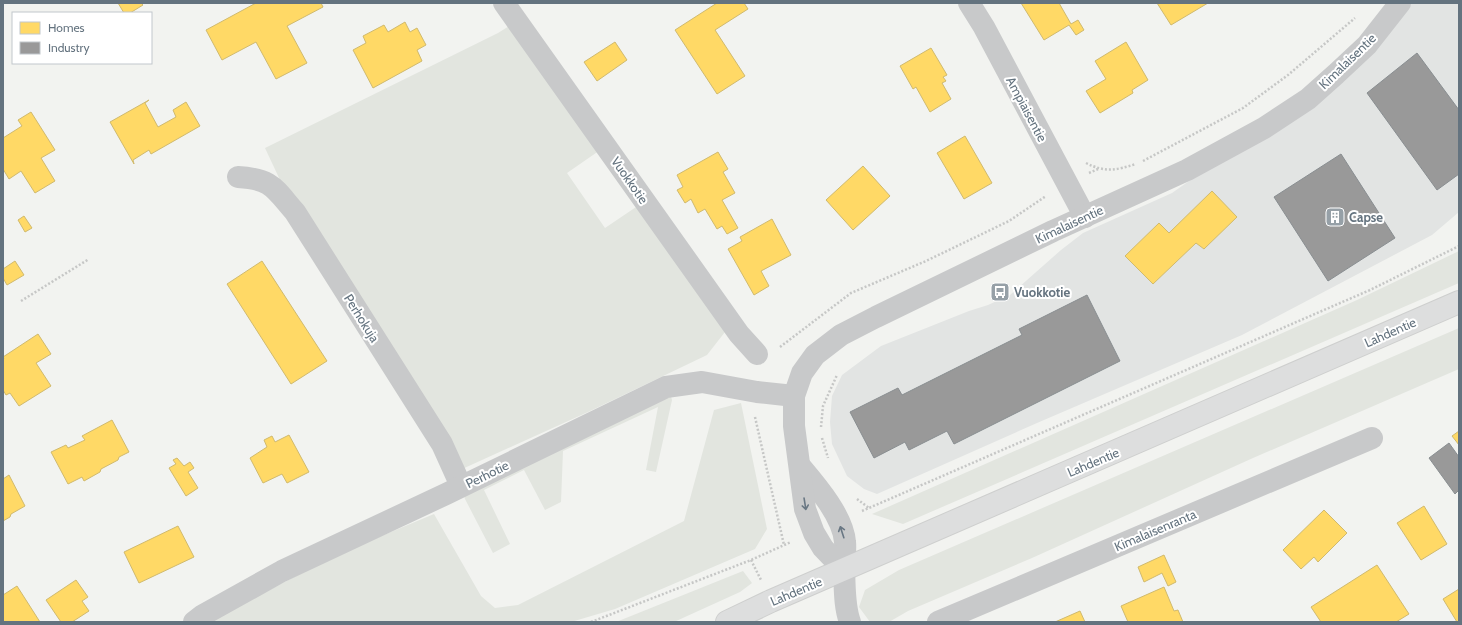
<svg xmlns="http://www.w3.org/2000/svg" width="1462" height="625" viewBox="0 0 1462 625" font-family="Cabin,sans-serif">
	<rect width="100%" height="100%" fill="#f2f3f0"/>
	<path fill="#e2e4e3" d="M 1404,3 L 1459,3 L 1459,212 L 1432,235 L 1242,335 L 1037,423 L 877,494 L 864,489 L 847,476 L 832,444 L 830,422 L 832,396 L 842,375 L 881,346 L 969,311 L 988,305 L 1010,295 L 1061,250 L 1083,233 L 1172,193 L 1273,122 Z"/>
	<g fill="#e2e5df">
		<path d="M 517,21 L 606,146 L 567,173 L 605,228 L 645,201 L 732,323 L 707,355 L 588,412 L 460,470 L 295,212 L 265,148 L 498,33 Z"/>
		<path d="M 1459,251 L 1459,283 L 903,524 L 872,514 L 1357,300 Z"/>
		<path d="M 1459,328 L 1459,369 L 1253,458 L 1032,558 L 908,611 L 889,622 L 870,622 L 859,607 L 865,590 L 899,570 Z"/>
		<path d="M 670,393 L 672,400 L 656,472 L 646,470 L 658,407 L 563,451 L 561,502 L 545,510 L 524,470 L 484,490 L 510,544 L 493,553 L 465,499 L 463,492 Z"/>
		<path d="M 741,403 L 767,529 L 755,549 L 615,609 L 571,622 L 209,622 L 292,578 L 367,542 L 434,514 L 481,596 L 495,608 L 518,605 L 684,521 L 714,410 Z"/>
		<path d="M 743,571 L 752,583 L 740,592 L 674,622 L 616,622 Z"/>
	</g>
	<g fill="#ffd966" stroke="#d0ba6e">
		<path d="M 118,3 L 141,3 L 143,5 L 130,13 L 124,13 Z"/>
		<path d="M 256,3 L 321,3 L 323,7 L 287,26 L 307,63 L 276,79 L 256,42 L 222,60 L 206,30 Z"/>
		<path d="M 717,3 L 744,3 L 748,9 L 715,30 L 745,76 L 717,94 L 675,30 Z"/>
		<path d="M 1021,3 L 1059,3 L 1071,24 L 1078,20 L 1084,30 L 1076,35 L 1069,25 L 1044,40 Z"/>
		<path d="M 1157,3 L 1208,3 L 1171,25 Z"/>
		<path d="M 405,22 L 410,32 L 417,28 L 426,45 L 417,50 L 422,61 L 373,88 L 353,50 L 366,43 L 363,36 L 384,25 L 388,32 Z"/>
		<path d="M 615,42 L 627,60 L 597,81 L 584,62 Z"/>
		<path d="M 1126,42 L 1148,80 L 1132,90 L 1133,93 L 1100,113 L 1086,91 L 1106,79 L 1095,61 Z"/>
		<path d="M 931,48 L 947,75 L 943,77 L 946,81 L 942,83 L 951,99 L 930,112 L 916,87 L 913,89 L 900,66 Z"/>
		<path d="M 149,100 L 145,103 L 158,127 L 176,117 L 173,110 L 186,102 L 200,126 L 151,154 L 149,150 L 133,160 L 134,164 L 110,122 Z"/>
		<path d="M 31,112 L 55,150 L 41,158 L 55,181 L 35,193 L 21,171 L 9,179 L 3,169 L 3,138 L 22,126 L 18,120 Z"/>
		<path d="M 965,136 L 992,183 L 964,199 L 937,153 Z"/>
		<path d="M 718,152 L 728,169 L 723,172 L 735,193 L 722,200 L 738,228 L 727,234 L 722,226 L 717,229 L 705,209 L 698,213 L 691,199 L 685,203 L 677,190 L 683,187 L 677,175 Z"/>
		<path d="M 863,166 L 890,196 L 853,230 L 826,200 Z"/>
		<path d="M 1212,191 L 1237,217 L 1204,249 L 1196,243 L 1153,284 L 1125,256 L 1159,223 L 1169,233 Z"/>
		<path d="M 24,216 L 32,228 L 25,232 L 18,220 Z"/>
		<path d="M 772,219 L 791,255 L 761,271 L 769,286 L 754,295 L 728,249 L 742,241 L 740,237 Z"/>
		<path d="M 15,261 L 24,275 L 7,285 L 3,278 L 3,269 Z"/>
		<path d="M 262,261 L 327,361 L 291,384 L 227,284 Z"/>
		<path d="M 38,334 L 51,354 L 36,363 L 51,386 L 19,406 L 10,393 L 6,395 L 3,390 L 3,360 L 4,359 L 3,357 Z"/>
		<path d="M 112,420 L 129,452 L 119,457 L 118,460 L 101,469 L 100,472 L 84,481 L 82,477 L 68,484 L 51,452 L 66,445 L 68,448 L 85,440 L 82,436 Z"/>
		<path d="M 1459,431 L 1459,445 L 1452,436 Z"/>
		<path d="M 289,435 L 309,472 L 287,483 L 282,474 L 263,483 L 250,458 L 267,447 L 264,440 L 272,436 L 275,442 Z"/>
		<path d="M 177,458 L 184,466 L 190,462 L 194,468 L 188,472 L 198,488 L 186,496 L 169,468 L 176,464 L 173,460 Z"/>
		<path d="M 9,475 L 25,506 L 11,514 L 10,517 L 3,521 L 3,479 Z"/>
		<path d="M 1424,506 L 1447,544 L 1421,560 L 1397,523 Z"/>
		<path d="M 1324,510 L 1347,533 L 1318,562 L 1314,557 L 1301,569 L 1283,550 Z"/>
		<path d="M 178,526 L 194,557 L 139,583 L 124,552 Z"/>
		<path d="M 1164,555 L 1176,582 L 1168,586 L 1162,573 L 1144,582 L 1138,567 Z"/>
		<path d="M 1377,565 L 1409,614 L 1396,622 L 1321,622 L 1311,607 Z"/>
		<path d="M 76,580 L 88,597 L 82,601 L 89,611 L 72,622 L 61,622 L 46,600 Z"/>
		<path d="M 17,586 L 40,622 L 3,622 L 3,595 Z"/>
		<path d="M 1164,587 L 1174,611 L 1178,610 L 1183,622 L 1128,622 L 1121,606 Z"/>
		<path d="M 1459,589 L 1459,622 L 1457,622 L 1443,599 Z"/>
		<path d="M 1080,611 L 1085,622 L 1055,622 Z"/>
	</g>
	<g fill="#999" stroke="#898e91">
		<path d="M 1417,53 L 1459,110 L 1459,174 L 1437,190 L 1367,93 Z"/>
		<path d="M 1341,154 L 1395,238 L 1328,281 L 1274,197 Z"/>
		<path d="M 1087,295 L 1120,361 L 954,444 L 947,431 L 909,450 L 905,442 L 874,458 L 850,412 L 898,388 L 902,395 L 1022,335 L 1019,329 Z"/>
		<path d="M 1449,443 L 1459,457 L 1459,490 L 1455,494 L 1429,458 Z"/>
	</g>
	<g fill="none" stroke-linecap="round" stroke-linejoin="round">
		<g stroke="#cecfce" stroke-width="24">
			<path id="secondary" d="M 727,622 L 771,601 L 1459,302"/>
		</g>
		<g stroke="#c6c7c6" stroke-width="2.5" stroke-dasharray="2 2" stroke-linecap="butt">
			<path d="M 1143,161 L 1243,108 L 1288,75 L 1355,18"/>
			<path d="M 1086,163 C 1106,173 1116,170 1136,164"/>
			<path d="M 1089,173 L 1098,169"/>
			<path d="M 21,301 L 89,259"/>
			<path d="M 780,347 L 851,293 L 926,261 L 1009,221 L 1046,196"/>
			<path d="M 755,417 L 784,545"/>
			<path d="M 821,427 L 823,406 L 837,375"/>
			<path d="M 822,438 L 828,458"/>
			<path d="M 857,499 L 869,508"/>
			<path d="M 862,511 L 1370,290 L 1459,246"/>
			<path d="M 751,560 L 761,580"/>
			<path d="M 591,622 L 751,560 L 791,542"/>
		</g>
		<g stroke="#c8c9ca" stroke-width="22">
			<path d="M 504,3 L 739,334 L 757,354"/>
			<path d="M 238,177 C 272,179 274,188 295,212 L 442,444 L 461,486"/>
			<path d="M 844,570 C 845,587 844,606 850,622"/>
			<path d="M 194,622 L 203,615 L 282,571 L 446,494 L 666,387 L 702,382 L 757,392 L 794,396"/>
			<path d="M 938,622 L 1372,438"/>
		</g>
		<g stroke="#c8c9ca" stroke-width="22">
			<path d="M 969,3 L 984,27 L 1085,217"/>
			<path d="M 800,466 C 816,485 843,516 845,542 C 846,551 844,561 844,570"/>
			<path d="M 844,570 L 823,548 L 814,533 L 805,509 L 794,426 L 794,396 L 802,373 L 815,355 L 841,335 L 876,317 L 1053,231 L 1187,170 L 1264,128 L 1308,99 L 1336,74 L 1367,45 L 1400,3"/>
		</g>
		<use href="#secondary" stroke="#dddede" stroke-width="22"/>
	</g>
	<defs><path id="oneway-shaft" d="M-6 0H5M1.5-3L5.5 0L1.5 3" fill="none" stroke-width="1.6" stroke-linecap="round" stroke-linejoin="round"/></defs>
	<g stroke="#697783">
		<use href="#oneway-shaft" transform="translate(805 504) rotate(81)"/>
		<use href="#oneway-shaft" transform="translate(842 532) rotate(-108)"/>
	</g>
	<defs>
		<g id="building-square" transform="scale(1)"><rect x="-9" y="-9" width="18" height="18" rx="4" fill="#96a0a7" stroke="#fff"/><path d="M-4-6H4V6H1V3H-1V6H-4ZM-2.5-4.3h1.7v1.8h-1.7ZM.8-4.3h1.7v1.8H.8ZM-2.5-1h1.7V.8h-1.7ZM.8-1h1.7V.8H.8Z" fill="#fff"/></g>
		<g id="bus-square" transform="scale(1)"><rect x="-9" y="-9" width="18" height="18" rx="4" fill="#96a0a7" stroke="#fff"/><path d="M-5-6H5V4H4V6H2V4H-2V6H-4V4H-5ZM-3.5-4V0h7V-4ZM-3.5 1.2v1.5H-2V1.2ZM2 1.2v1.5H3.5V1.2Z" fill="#fff"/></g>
	</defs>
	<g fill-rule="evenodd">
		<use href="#building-square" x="1335" y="217"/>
		<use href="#bus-square" x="1000" y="292"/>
	</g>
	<g text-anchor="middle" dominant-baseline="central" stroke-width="4" stroke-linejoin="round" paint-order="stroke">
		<g font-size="13" fill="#64737f" stroke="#fff">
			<text transform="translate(1347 61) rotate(-44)">Kimalaisentie</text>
			<text transform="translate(1027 109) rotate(62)">Ampiaisentie</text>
			<text transform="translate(630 180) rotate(55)">Vuokkotie</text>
			<text transform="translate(1069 224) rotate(-25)">Kimalaisentie</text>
			<text transform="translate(362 318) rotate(58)">Perhokuja</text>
			<text transform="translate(1390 332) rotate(-24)">Lahdentie</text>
			<text transform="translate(1093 462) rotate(-23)">Lahdentie</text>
			<text transform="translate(487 474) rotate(-26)">Perhotie</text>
			<text transform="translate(1155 530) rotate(-23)">Kimalaisenranta</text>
			<text transform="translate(796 591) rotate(-23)">Lahdentie</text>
		</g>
		<g font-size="13" font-weight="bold" fill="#64737f" stroke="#fff" text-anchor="start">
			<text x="1349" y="217">Capse</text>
			<text x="1014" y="292">Vuokkotie</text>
		</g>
	</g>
	<rect width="1462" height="625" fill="none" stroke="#64737f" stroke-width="8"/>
	<rect x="12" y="12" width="140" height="52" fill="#ffffff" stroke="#c1c7cc"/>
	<rect x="20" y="22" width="20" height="12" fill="#ffd966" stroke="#c1c7cc"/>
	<text x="48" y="32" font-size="12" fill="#64737f">Homes</text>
	<rect x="20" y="42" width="20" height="12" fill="#999999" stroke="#c1c7cc"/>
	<text x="48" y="52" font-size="12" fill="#64737f">Industry</text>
</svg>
